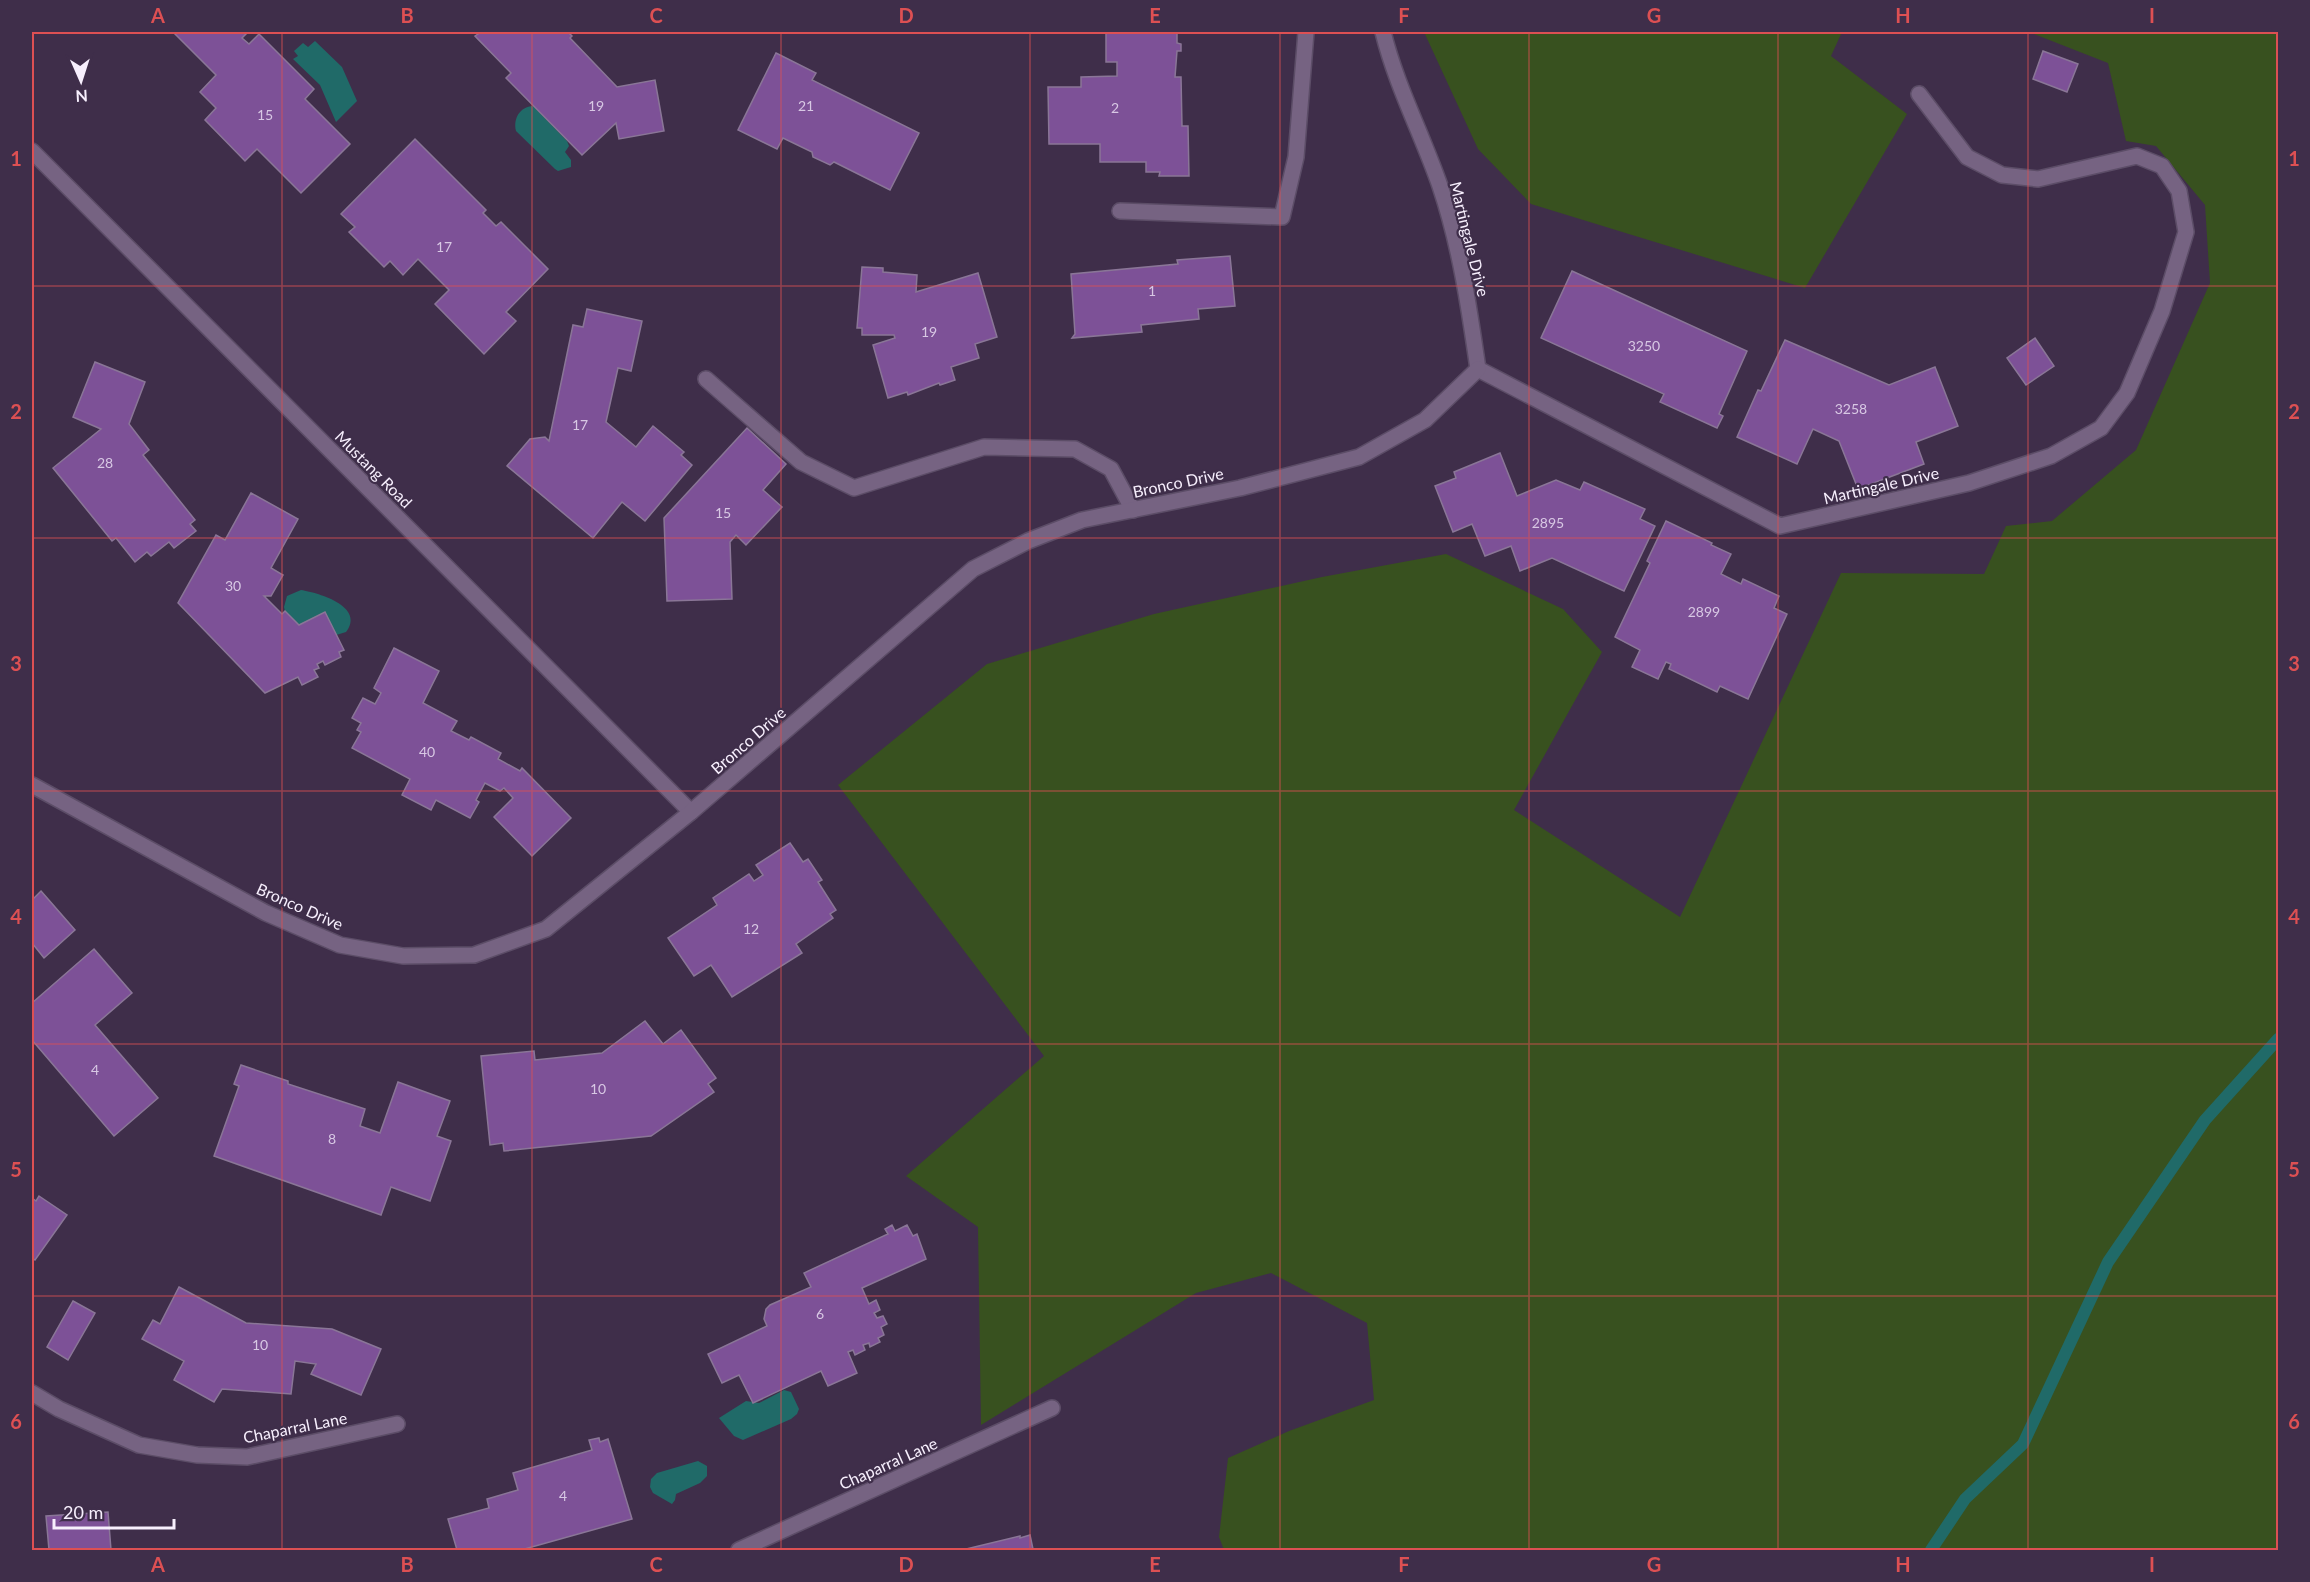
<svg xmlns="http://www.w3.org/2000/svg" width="2310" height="1582" viewBox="0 0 2310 1582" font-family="Lato,sans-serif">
	<rect width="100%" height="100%" fill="#3f2e4a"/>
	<g fill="#38511f">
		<path d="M 1424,32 L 1842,32 L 1831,56 L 1907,114 L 1805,288 L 1531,204 L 1478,149 Z"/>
		<path d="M 2029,32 L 2278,32 L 2278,1550 L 1224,1550 L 1219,1537 L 1228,1458 L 1289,1431 L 1374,1400 L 1367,1323 L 1271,1273 L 1196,1293 L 981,1425 L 978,1227 L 906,1176 L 1044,1056 L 838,785 L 987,664 L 1154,614 L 1322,577 L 1446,554 L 1563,609 L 1602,652 L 1514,810 L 1680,917 L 1841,573 L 1984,574 L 2006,526 L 2052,521 L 2136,450 L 2210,283 L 2205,205 L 2156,146 L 2126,141 L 2108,63 Z"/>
	</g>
	<g fill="#206a68">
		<path d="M 315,41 L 342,67 L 357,101 L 336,122 L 320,85 L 293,59 L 298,56 L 294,51 L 303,43 L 308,47 Z"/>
		<path d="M 533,106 L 567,141 L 569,146 L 565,152 L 571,160 L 571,167 L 558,171 L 555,169 L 516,131 C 513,118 520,107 533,106 Z"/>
		<path d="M 301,590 C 320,593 365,607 346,632 L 333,636 L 287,620 L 284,607 L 287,596 Z"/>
		<path d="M 784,1390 L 791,1392 L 799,1409 L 797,1414 L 791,1419 L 743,1440 L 734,1436 L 719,1418 L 746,1401 L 759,1403 Z"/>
		<path d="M 698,1461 L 707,1466 L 707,1476 L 700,1483 L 676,1494 L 675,1500 L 672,1504 L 653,1493 L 650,1487 L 651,1479 L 657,1473 Z"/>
	</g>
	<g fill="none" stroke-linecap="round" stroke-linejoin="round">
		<path stroke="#206a68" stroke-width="12" d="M 1931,1550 L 1965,1499 L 2023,1444 L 2108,1262 L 2205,1120 L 2278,1039"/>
	</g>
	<g fill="#7d5197" stroke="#8a7697" stroke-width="1.5">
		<path d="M 173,32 L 248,32 L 242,38 L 249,44 L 259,34 L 314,89 L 305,99 L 350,144 L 301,193 L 257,149 L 245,161 L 205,120 L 216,108 L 200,92 L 216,75 Z"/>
		<path d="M 481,32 L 568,32 L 572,36 L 570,38 L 617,87 L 655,80 L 664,131 L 619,139 L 616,123 L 582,155 L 506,78 L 511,73 L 475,36 Z"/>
		<path d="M 1177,32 L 1177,43 L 1181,44 L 1181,51 L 1177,51 L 1175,77 L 1181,77 L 1182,126 L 1188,126 L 1189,176 L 1159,176 L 1160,172 L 1146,172 L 1146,162 L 1100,162 L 1100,144 L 1049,144 L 1048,87 L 1081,87 L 1081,77 L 1117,76 L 1117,62 L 1106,62 L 1106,33 Z"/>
		<path d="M 2043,51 L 2078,64 L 2067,92 L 2033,79 Z"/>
		<path d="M 776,53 L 816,73 L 812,80 L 919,133 L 890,190 L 834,162 L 830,165 L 813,157 L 812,152 L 783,138 L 777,149 L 738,130 Z"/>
		<path d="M 415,139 L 486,210 L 483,213 L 496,226 L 501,222 L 548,269 L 506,312 L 516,321 L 484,354 L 435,304 L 449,290 L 418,259 L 403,275 L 390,261 L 384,267 L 349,232 L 355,227 L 341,214 Z"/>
		<path d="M 1230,256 L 1235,306 L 1198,309 L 1199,319 L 1141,325 L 1142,332 L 1072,338 L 1075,334 L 1071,274 L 1178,264 L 1177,260 Z"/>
		<path d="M 862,267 L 883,268 L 883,272 L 917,275 L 916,292 L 978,273 L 997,337 L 975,344 L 979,358 L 951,367 L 955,380 L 940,385 L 939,383 L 908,395 L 907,392 L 888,398 L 873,345 L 895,338 L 894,335 L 862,335 L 862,328 L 857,328 Z"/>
		<path d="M 1572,271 L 1747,351 L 1719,414 L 1723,416 L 1717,428 L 1660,402 L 1664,394 L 1541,338 Z"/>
		<path d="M 587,309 L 642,321 L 631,371 L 618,368 L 606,422 L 636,447 L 653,426 L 684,452 L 681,455 L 692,465 L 645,521 L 622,502 L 593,538 L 507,466 L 530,439 L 545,437 L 549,441 L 573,325 L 583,327 Z"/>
		<path d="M 2035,338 L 2054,366 L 2026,385 L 2007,358 Z"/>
		<path d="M 1785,340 L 1889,385 L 1935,367 L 1958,426 L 1916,442 L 1924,464 L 1858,489 L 1839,441 L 1813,429 L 1797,464 L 1737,437 L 1758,390 L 1761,391 Z"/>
		<path d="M 95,362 L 145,382 L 129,424 L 149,450 L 143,455 L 195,520 L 190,524 L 196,531 L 174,548 L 169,542 L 151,556 L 147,552 L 135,562 L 116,538 L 112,541 L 53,468 L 101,429 L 73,417 Z"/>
		<path d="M 747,428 L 786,464 L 763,490 L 782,507 L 746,545 L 736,535 L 730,542 L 732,599 L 667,601 L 664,518 Z"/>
		<path d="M 1500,453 L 1517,496 L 1556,480 L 1580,490 L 1584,482 L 1645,509 L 1640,519 L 1655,526 L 1624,591 L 1552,558 L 1520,571 L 1511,546 L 1485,556 L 1472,524 L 1453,532 L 1435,486 L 1456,478 L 1454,472 Z"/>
		<path d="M 251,493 L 298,519 L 271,568 L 283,575 L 271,596 L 264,596 L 282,614 L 285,611 L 299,625 L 325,612 L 344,650 L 339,652 L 341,657 L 325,665 L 323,661 L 317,664 L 319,668 L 314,670 L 318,677 L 302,685 L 298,677 L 265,693 L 178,603 L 216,535 L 225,540 Z"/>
		<path d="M 1666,521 L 1712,543 L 1711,545 L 1731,554 L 1721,574 L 1741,584 L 1743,579 L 1779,596 L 1774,608 L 1787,614 L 1748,699 L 1720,686 L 1717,692 L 1669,669 L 1671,664 L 1666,662 L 1658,679 L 1632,667 L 1640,650 L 1615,637 L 1650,563 L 1647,561 Z"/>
		<path d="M 394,648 L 439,671 L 423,703 L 457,721 L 451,731 L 469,740 L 471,737 L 501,753 L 498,759 L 520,771 L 522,768 L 571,818 L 532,856 L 494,817 L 513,798 L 504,788 L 500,791 L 485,783 L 476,800 L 479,802 L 470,818 L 436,800 L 431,810 L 402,795 L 410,779 L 352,748 L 361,732 L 357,730 L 361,723 L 352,718 L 363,698 L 375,704 L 381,693 L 374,688 Z"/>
		<path d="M 790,843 L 803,862 L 808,859 L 822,880 L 818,882 L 836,910 L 830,914 L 833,918 L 796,944 L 802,953 L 732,997 L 711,965 L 694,976 L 668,938 L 717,905 L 713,898 L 749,874 L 754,881 L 763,875 L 756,865 Z"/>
		<path d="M 41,891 L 75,930 L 44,958 L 32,943 L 32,900 Z"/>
		<path d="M 94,949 L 132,993 L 95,1025 L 158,1098 L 114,1136 L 32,1040 L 32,1003 Z"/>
		<path d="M 645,1021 L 663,1044 L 681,1030 L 716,1078 L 708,1084 L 714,1092 L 651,1136 L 504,1151 L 503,1143 L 490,1145 L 481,1056 L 534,1051 L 535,1060 L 602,1053 Z"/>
		<path d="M 241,1065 L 288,1081 L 288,1084 L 365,1109 L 360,1126 L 380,1133 L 398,1082 L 450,1101 L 437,1136 L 451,1141 L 430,1201 L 391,1187 L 381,1215 L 214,1156 L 239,1086 L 234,1084 Z"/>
		<path d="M 39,1196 L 67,1215 L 35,1260 L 32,1258 L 32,1198 L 36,1201 Z"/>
		<path d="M 892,1225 L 895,1231 L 907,1225 L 913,1236 L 917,1234 L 926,1259 L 862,1288 L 869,1304 L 876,1300 L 880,1310 L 874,1313 L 877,1318 L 883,1316 L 887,1324 L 881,1327 L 884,1335 L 878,1338 L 880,1342 L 870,1347 L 869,1343 L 863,1345 L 865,1350 L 855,1355 L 853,1350 L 848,1352 L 857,1373 L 828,1386 L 821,1371 L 753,1403 L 739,1375 L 722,1383 L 708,1354 L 767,1326 L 764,1319 L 766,1309 L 770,1305 L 811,1287 L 804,1273 L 888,1234 L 885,1229 Z"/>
		<path d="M 179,1287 L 246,1323 L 332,1329 L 381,1349 L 361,1395 L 311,1374 L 316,1364 L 295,1361 L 291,1394 L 222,1389 L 214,1402 L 174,1380 L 184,1361 L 142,1339 L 153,1320 L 160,1324 Z"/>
		<path d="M 73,1301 L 95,1313 L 68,1360 L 47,1347 Z"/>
		<path d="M 599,1438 L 600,1442 L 608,1439 L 632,1519 L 521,1550 L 457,1550 L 448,1519 L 489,1508 L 487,1499 L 518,1490 L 513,1473 L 592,1450 L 589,1440 Z"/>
		<path d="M 108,1512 L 111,1550 L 49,1550 L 46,1516 Z"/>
		<path d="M 1030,1535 L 1033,1549 L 962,1550 L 1020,1536 L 1020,1538 Z"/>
	</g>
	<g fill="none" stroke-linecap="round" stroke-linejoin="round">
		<g stroke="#5c4d67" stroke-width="18">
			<g id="lane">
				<path d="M 1120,211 L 1282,217 L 1296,157 L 1306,32"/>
				<path d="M 706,379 L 801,462 L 854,488 L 984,447 L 1075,449 L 1111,469 L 1133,510"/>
			</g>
		</g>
		<g stroke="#5c4d67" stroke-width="18">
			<g id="street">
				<path d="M 1383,32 C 1396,85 1422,134 1440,186 C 1460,245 1469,307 1478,369"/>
				<path d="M 32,151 L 691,812"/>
				<path d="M 1478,369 L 1780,526 L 1969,483 L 2051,456 L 2101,428 L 2127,393 L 2162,311 L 2186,232 L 2179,191 L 2162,166 L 2137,156 L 2038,179 L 2002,175 L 1967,157 L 1919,94"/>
				<path d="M 32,785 L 266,913 L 340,945 L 403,956 L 474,955 L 546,929 L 691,812 L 973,569 L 1028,541 L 1082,520 L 1240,488 L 1359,457 L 1425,420 L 1478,369"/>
				<path d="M 32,1393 L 59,1409 L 139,1445 L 197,1455 L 247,1457 L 397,1424"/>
				<path d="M 739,1550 L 1052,1408"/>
			</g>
		</g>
		<use href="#lane" stroke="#766382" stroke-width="15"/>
		<use href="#street" stroke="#766382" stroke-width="15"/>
	</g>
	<path fill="none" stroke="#dd5053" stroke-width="1.5" stroke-opacity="0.55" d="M 282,32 L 282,1550M 532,32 L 532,1550M 781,32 L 781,1550M 1030,32 L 1030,1550M 1280,32 L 1280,1550M 1529,32 L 1529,1550M 1778,32 L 1778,1550M 2028,32 L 2028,1550M 32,286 L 2278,286M 32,538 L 2278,538M 32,791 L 2278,791M 32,1044 L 2278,1044M 32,1296 L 2278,1296"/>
	<g text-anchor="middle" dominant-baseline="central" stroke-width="4.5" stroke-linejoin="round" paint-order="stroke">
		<g font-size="14" fill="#d8c8e4">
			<text x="596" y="105">19</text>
			<text x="806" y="105">21</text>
			<text x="1115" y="107">2</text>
			<text x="265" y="114">15</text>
			<text x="444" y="246">17</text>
			<text x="1152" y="290">1</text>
			<text x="929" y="331">19</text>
			<text x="1644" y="345">3250</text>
			<text x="1851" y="408">3258</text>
			<text x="580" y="424">17</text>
			<text x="105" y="462">28</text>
			<text x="723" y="512">15</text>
			<text x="1548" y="522">2895</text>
			<text x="233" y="585">30</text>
			<text x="1704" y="611">2899</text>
			<text x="427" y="751">40</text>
			<text x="751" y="928">12</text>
			<text x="95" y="1069">4</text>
			<text x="598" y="1088">10</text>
			<text x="332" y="1138">8</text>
			<text x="820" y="1313">6</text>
			<text x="260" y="1344">10</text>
			<text x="563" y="1495">4</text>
		</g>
		<g font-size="16" fill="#f7effd" stroke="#3f2e4a">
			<text transform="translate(1470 239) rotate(76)">Martingale Drive</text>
			<text transform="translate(374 469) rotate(45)">Mustang Road</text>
			<text transform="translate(1178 482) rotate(-12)">Bronco Drive</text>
			<text transform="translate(1881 485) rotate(-13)">Martingale Drive</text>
			<text transform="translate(748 740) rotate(-41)">Bronco Drive</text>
			<text transform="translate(300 906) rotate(24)">Bronco Drive</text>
			<text transform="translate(295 1427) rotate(-11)">Chaparral Lane</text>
			<text transform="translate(888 1463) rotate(-24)">Chaparral Lane</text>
		</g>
	</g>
	<rect width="2310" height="1582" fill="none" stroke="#3f2e4a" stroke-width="66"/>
	<g transform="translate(81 81) rotate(177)" stroke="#3f2e4a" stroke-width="4.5" paint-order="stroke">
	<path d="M0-4.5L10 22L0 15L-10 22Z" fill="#f7effd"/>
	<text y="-9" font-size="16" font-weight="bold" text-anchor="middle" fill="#f7effd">N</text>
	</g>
	<path d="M54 1519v9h120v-9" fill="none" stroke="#f7effd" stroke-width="3"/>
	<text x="63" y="1519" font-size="18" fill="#f7effd" stroke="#3f2e4a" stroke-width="4.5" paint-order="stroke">20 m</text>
	<rect x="33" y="33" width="2244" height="1516" fill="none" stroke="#dd5053" stroke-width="2"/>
	<g font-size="20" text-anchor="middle" font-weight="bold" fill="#dd5053">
		<text x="158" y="23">A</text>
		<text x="407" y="23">B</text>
		<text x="656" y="23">C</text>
		<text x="906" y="23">D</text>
		<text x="1155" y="23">E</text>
		<text x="1404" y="23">F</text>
		<text x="1654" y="23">G</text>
		<text x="1903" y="23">H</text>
		<text x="2152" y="23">I</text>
		<text x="16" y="166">1</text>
		<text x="2294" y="166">1</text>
		<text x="16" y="419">2</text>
		<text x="2294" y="419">2</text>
		<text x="16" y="671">3</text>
		<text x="2294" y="671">3</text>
		<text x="16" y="924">4</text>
		<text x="2294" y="924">4</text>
		<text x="16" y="1177">5</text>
		<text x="2294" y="1177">5</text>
		<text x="16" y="1429">6</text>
		<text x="2294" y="1429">6</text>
		<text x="158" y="1572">A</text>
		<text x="407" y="1572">B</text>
		<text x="656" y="1572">C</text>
		<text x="906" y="1572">D</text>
		<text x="1155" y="1572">E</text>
		<text x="1404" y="1572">F</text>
		<text x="1654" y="1572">G</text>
		<text x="1903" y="1572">H</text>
		<text x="2152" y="1572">I</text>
	</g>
</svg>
